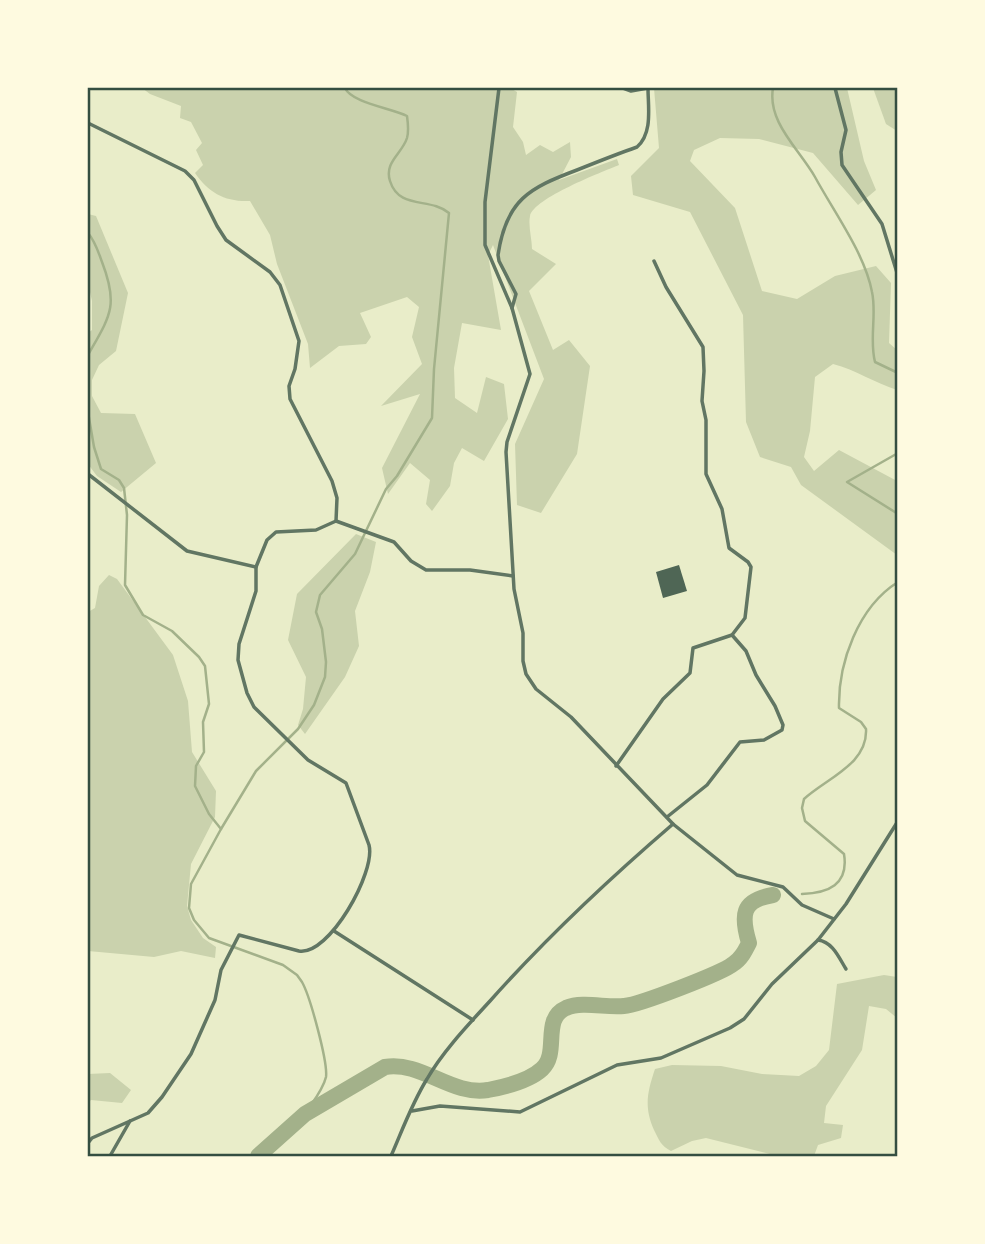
<svg xmlns="http://www.w3.org/2000/svg" width="985" height="1244" viewBox="0 0 985 1244" font-family="Commissioner,sans-serif">
	<rect width="100%" height="100%" fill="#e9edc9"/>
	<g fill="#cad2ad">
		<path d="M 142,88 L 510,88 L 517,92 L 513,127 L 523,142 L 526,155 L 540,145 L 553,152 L 570,142 L 571,157 L 559,180 L 617,159 L 619,165 C 602,172 534,198 530,216 C 528,226 532,239 532,249 L 556,264 L 529,291 L 553,350 L 569,340 L 590,366 L 577,454 L 541,513 L 517,505 L 515,444 L 544,379 L 493,245 L 488,255 L 501,330 L 462,323 L 454,368 L 455,398 L 477,413 L 486,377 L 504,384 L 508,419 L 484,461 L 462,448 L 454,463 L 450,486 L 432,511 L 426,504 L 430,480 L 410,463 L 388,494 L 382,468 L 420,394 L 381,406 L 422,364 L 412,337 L 419,307 L 407,297 L 360,313 L 371,337 L 366,344 L 339,346 L 310,368 L 308,344 L 277,264 L 270,235 L 250,201 C 225,202 209,193 195,173 L 203,165 L 196,150 L 202,143 L 191,122 L 180,118 L 181,106 L 150,94 Z"/>
		<path d="M 654,88 L 847,88 L 864,161 L 876,190 L 858,205 L 813,153 L 759,139 L 720,138 L 694,150 L 690,161 L 735,208 L 762,291 L 797,299 L 835,276 L 876,266 L 891,283 L 889,343 L 897,350 L 897,390 C 875,383 856,370 833,364 L 815,377 L 810,431 L 804,457 L 814,471 L 839,450 L 897,481 L 897,555 L 801,485 L 791,467 L 760,457 L 746,422 L 743,315 L 690,212 L 633,195 L 631,176 L 659,148 Z"/>
		<path d="M 873,88 L 897,88 L 897,131 L 886,124 Z"/>
		<path d="M 88,214 L 96,216 L 128,293 L 116,351 L 99,365 L 92,380 L 92,396 L 101,413 L 135,414 L 156,463 L 121,492 L 97,476 L 88,464 L 88,333 L 92,330 L 92,301 L 88,283 Z"/>
		<path d="M 356,534 L 376,542 L 370,572 L 355,611 L 359,646 L 345,677 L 305,734 L 298,725 L 303,709 L 306,677 L 288,640 L 297,594 Z"/>
		<path d="M 109,575 L 117,579 L 173,655 L 188,701 L 192,752 L 216,791 L 215,817 L 191,864 L 187,906 L 191,920 L 203,938 L 216,947 L 215,958 L 181,951 L 154,957 L 88,951 L 88,612 L 95,608 L 99,586 Z"/>
		<path d="M 884,975 L 897,977 L 897,1018 L 886,1009 L 869,1006 L 862,1050 L 826,1106 L 824,1123 L 843,1125 L 841,1138 L 818,1145 L 814,1156 L 778,1156 L 706,1138 L 692,1141 L 671,1151 C 661,1146 659,1140 654,1130 C 644,1107 647,1093 655,1069 L 672,1065 L 721,1066 L 762,1074 L 799,1076 L 816,1066 L 829,1050 L 837,984 Z"/>
		<path d="M 110,1073 L 131,1090 L 122,1103 L 91,1100 L 88,1103 L 88,1074 Z"/>
	</g>
	<g fill="none" stroke-linecap="round" stroke-linejoin="round">
		<g stroke="#a3b18a" stroke-width="2.5">
			<path d="M 773,88 C 767,122 799,149 815,177 C 834,212 865,254 872,292 C 877,315 869,339 875,362 L 898,373"/>
			<path d="M 88,233 C 95,241 98,251 102,262 C 119,306 110,316 88,355"/>
			<path d="M 88,412 L 94,447 L 101,469 L 119,480 L 124,488 L 127,515 L 125,585 L 143,615 L 172,631 L 199,657 L 205,666 L 209,704 L 203,722 L 204,752 L 196,766 L 195,786 L 209,814 L 221,829 L 191,884 L 189,908 L 194,920 L 209,938 L 283,965 L 297,975 L 302,982 C 310,996 328,1062 326,1077 C 323,1090 312,1103 305,1114"/>
			<path d="M 898,453 L 847,482 L 898,514"/>
			<path d="M 221,829 L 256,771 L 298,729 L 314,705 L 325,677 L 326,662 L 322,629 L 316,612 L 320,595 L 355,554 L 386,489 L 397,476 L 432,418 L 434,369 L 449,213 C 430,197 399,210 390,181 C 384,162 402,154 407,138 C 409,131 408,123 407,116 C 391,108 352,103 345,88"/>
			<path d="M 802,894 C 828,893 849,885 844,854 L 805,821 L 802,808 L 804,799 C 827,778 868,764 866,729 L 861,722 L 839,708 C 838,663 858,607 898,582"/>
		</g>
		<path stroke="#a3b18a" stroke-width="16" d="M 258,1156 L 305,1114 L 385,1067 C 422,1061 451,1096 488,1090 C 504,1087 529,1081 542,1069 C 560,1053 541,1019 566,1008 C 583,1001 606,1008 624,1006 C 639,1005 722,973 733,964 C 741,959 745,951 749,943 C 741,916 741,900 773,895"/>
	</g>
	<path fill="#4f6655" d="M 679,565 L 687,591 L 663,598 L 656,572 Z"/>
	<g fill="none" stroke-linecap="round" stroke-linejoin="round">
		<g stroke="#617663" stroke-width="3.5">
			<path d="M 499,88 L 485,202 L 485,245 L 512,308 L 530,374 L 507,442 L 506,452 L 514,589 L 523,633 L 523,661 L 526,674 L 536,689 L 571,717 L 673,824 L 737,875 L 783,887 L 802,905 L 834,919"/>
			<path d="M 623,88 L 631,91 L 648,88"/>
			<path d="M 835,88 L 846,130 L 841,152 L 842,165 L 882,224 L 898,276"/>
			<path d="M 88,123 L 185,171 L 194,180 L 217,226 L 226,240 L 270,272 L 280,285 L 299,341 L 295,369 L 289,386 L 290,399 L 332,481 L 337,498 L 336,521"/>
			<path d="M 512,308 L 516,294 L 499,261 L 498,255 C 506,200 529,188 577,170 C 597,162 617,154 637,147 C 653,133 648,107 648,88"/>
			<path d="M 88,474 L 187,551 L 256,567"/>
			<path d="M 616,766 L 663,699 L 690,673 L 693,648 L 732,635 L 745,618 L 751,567 L 748,562 L 729,548 L 722,509 L 706,474 L 706,420 L 702,401 L 704,371 L 703,347 L 666,287 L 654,261"/>
			<path d="M 667,817 L 707,785 L 740,742 L 764,740 L 782,730 L 783,725 L 775,706 L 756,675 L 746,651 L 732,635"/>
			<path d="M 334,931 L 473,1020"/>
			<path d="M 818,940 C 833,942 839,958 846,969"/>
			<path d="M 412,1111 L 440,1106 L 520,1112 L 617,1065 L 661,1058 L 730,1028 L 744,1019 L 772,984 L 818,940 L 846,904 L 898,821"/>
			<path d="M 88,1143 L 92,1138 L 148,1113 L 162,1097 L 191,1054 L 215,1000 L 221,970 L 239,935 L 299,951 C 329,956 376,872 369,845 L 346,783 L 308,760 L 254,707 L 247,693 L 238,660 L 239,644 L 256,591 L 256,567 L 267,540 L 276,532 L 316,530 L 336,521 L 394,542 L 411,561 L 426,570 L 470,570 L 513,576"/>
			<path d="M 110,1156 L 130,1121"/>
			<path d="M 391,1156 C 402,1131 412,1103 427,1079 C 443,1051 468,1025 490,1001 C 547,937 609,879 673,824"/>
		</g>
	</g>
	<rect width="985" height="1244" fill="none" stroke="#fefae0" stroke-width="178"/>
	<rect x="89" y="89" width="807" height="1066" fill="none" stroke="#344e41" stroke-width="2.5"/>
</svg>
